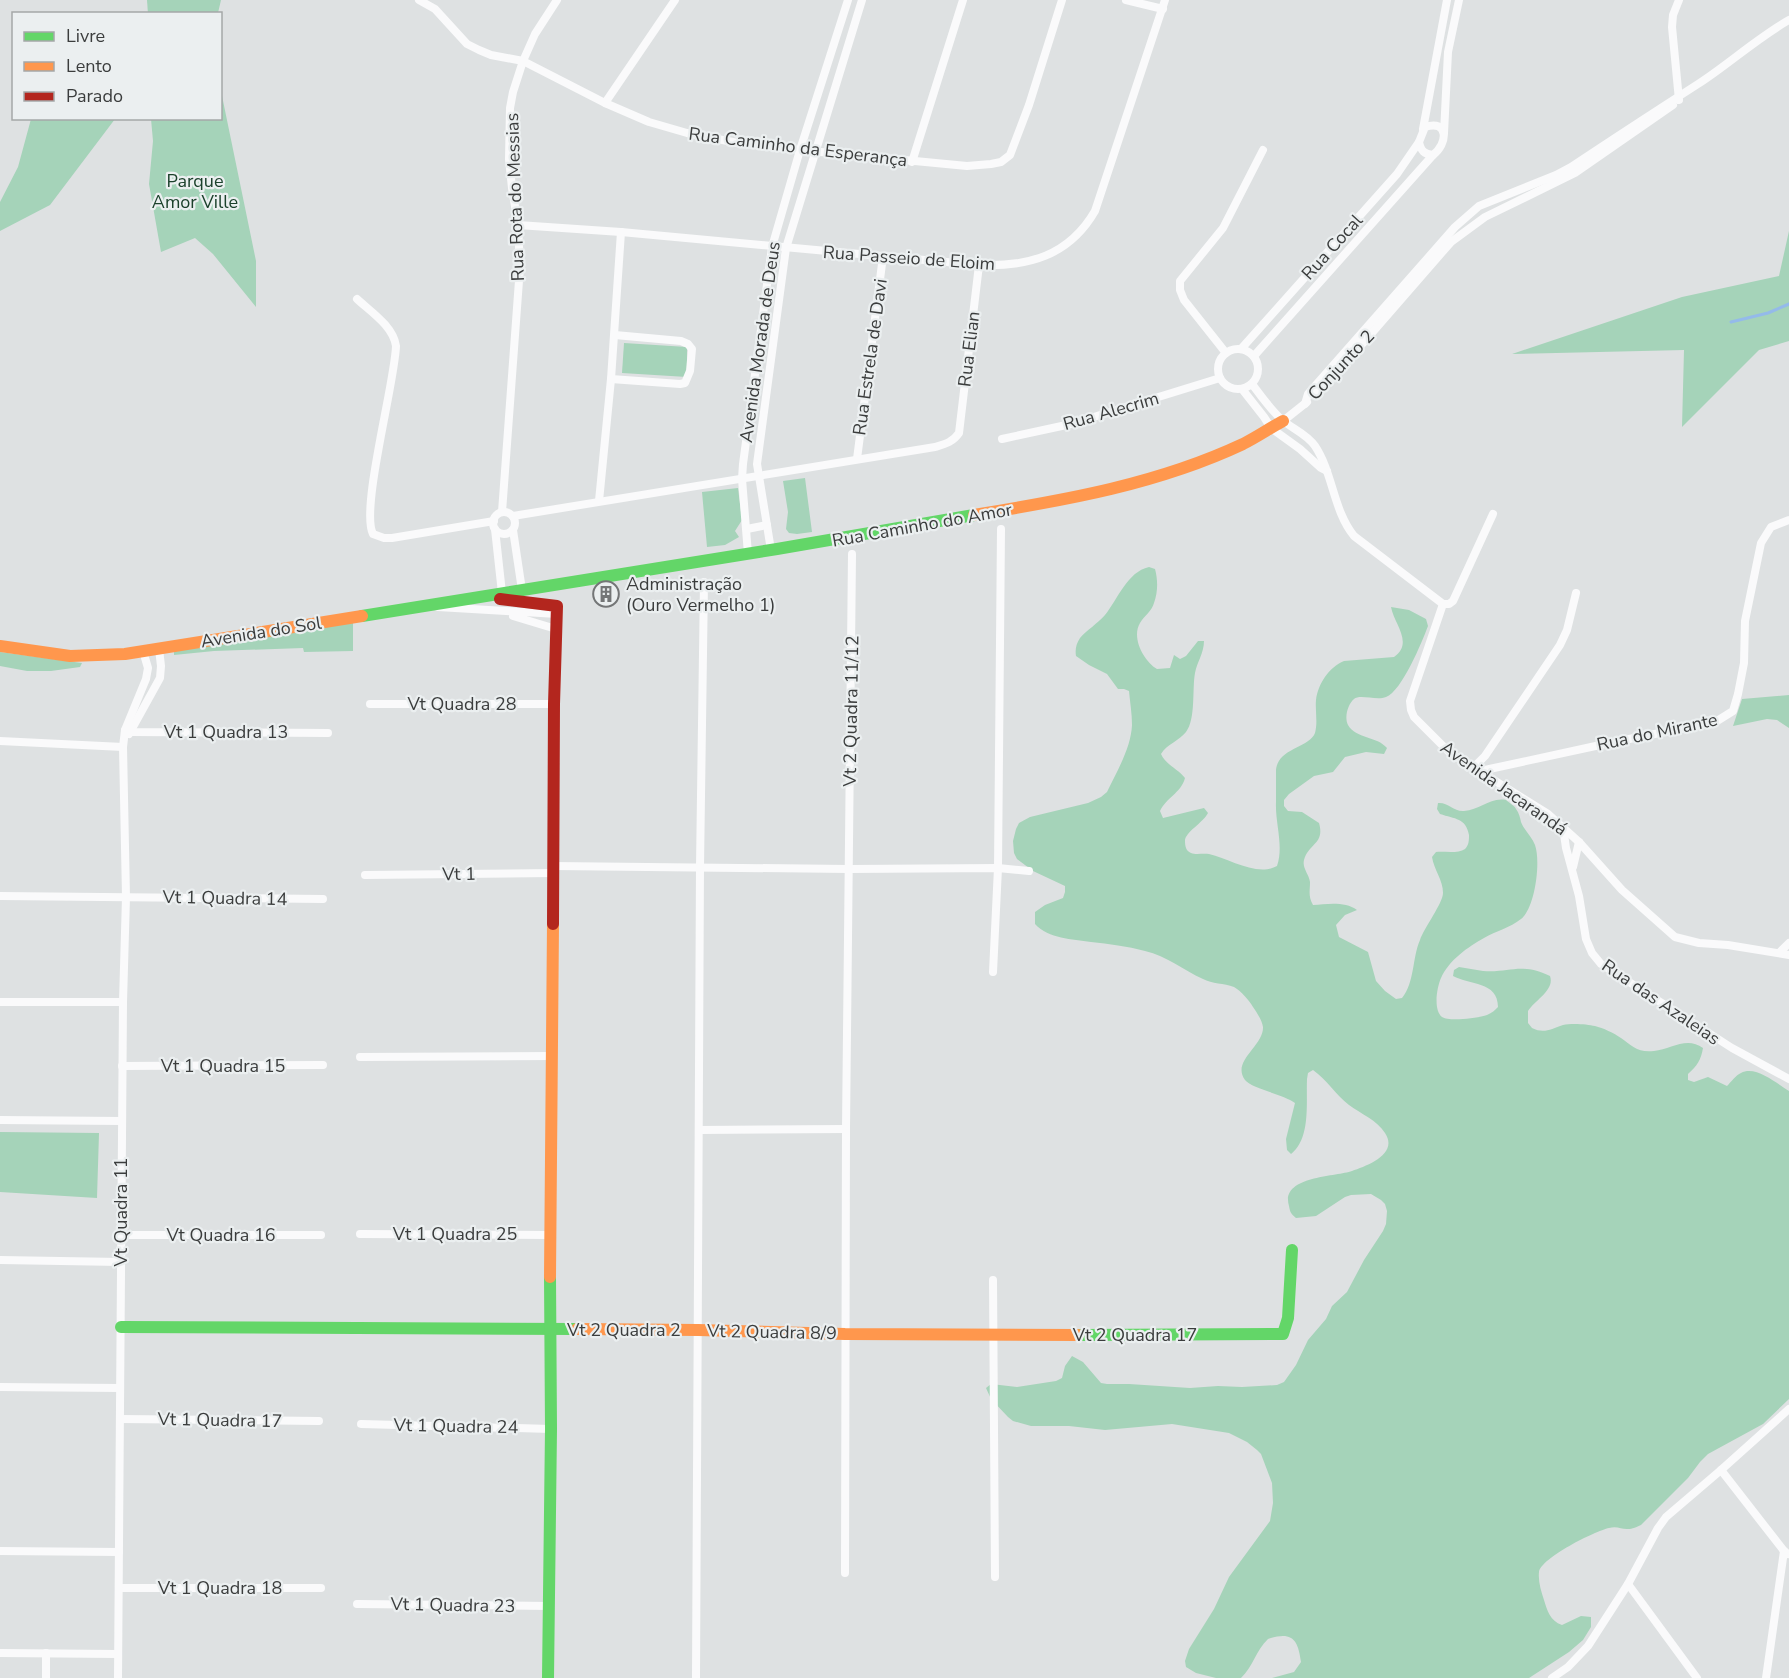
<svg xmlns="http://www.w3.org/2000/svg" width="1789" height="1678" viewBox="0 0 1789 1678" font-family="'Nunito Sans',sans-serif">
	<rect width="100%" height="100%" fill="#dee1e2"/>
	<g fill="#a5d3b9">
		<path d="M 147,0 L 221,0 L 218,13 L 148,14 Z"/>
		<path d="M 221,91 L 256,261 L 256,307 L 213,254 L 195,238 L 161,252 L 149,184 L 153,141 L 151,119 L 220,118 Z"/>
		<path d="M 31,119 L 115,119 L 50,205 L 0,231 L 0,202 L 18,167 Z"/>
		<path d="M 1789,231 L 1789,341 L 1759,350 L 1682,427 L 1684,350 L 1512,354 L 1682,297 L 1779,276 Z"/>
		<path d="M 624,343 L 687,347 L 687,377 L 622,373 Z"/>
		<path d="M 805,478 L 812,532 L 797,534 L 789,533 L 786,529 L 788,512 L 783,481 Z"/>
		<path d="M 738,488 L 742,520 L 735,531 L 739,537 L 725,545 L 707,547 L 702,492 Z"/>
		<path d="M 1149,567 L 1155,569 C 1158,580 1158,592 1154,603 C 1152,611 1144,616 1140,623 C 1131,638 1144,661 1157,669 L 1170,668 L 1174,655 L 1180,659 L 1186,656 L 1198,641 L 1204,641 C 1204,653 1197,662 1195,673 C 1192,689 1196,719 1186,732 C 1179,741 1167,744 1161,754 C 1166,765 1178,769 1185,778 C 1181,793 1166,798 1160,811 L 1163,818 L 1204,808 L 1208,813 C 1203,823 1185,832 1185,841 C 1185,846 1186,851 1191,853 C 1196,855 1203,853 1209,854 C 1230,859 1257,877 1277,866 C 1284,846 1275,823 1276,802 C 1276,792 1276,780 1276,770 C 1278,748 1309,748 1315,733 C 1318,722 1315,711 1316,700 C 1318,684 1329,667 1344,661 L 1394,657 C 1414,643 1394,624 1391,607 L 1409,610 L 1426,619 L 1428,626 C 1422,642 1402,691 1386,697 C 1377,701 1360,694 1354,699 C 1348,704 1344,717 1348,725 C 1356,739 1377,736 1387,748 L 1384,754 L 1366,752 L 1345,757 L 1333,772 L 1314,776 L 1289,794 L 1284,800 L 1284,806 L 1288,811 L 1302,812 L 1319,823 C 1325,844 1309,843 1304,860 C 1302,868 1309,874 1310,882 C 1310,891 1308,896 1313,905 C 1327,904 1345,901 1357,910 L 1345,915 L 1336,925 L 1339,937 L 1368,952 L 1376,981 L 1385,991 L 1396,999 L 1402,998 C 1415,982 1412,958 1420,940 C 1424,928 1443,903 1443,893 C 1443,880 1434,870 1432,857 L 1436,852 C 1444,851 1458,854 1465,849 C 1469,845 1469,840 1469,835 C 1466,818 1455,819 1440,814 L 1437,809 L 1438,803 C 1448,802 1454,812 1464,811 C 1480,810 1490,797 1506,800 C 1509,803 1514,805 1516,809 C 1519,813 1520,817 1521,822 C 1524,830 1532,837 1535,845 C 1541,862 1535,908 1521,919 C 1510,928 1496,931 1484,938 C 1468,947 1449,960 1441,978 C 1437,987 1433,1010 1442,1017 C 1449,1022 1479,1018 1487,1015 C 1492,1013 1495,1010 1498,1007 C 1498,981 1469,985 1453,976 L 1454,970 L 1459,967 C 1467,968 1475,970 1483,971 C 1511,973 1520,962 1550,976 C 1555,990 1535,1000 1528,1011 L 1528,1023 L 1532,1028 C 1544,1034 1551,1029 1563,1025 C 1571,1023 1587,1024 1595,1026 C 1603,1028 1614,1033 1621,1038 C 1632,1046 1638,1053 1654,1051 C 1671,1049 1687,1036 1703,1048 C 1701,1060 1697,1066 1688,1074 L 1688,1080 L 1694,1082 L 1708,1077 L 1727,1086 C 1731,1082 1736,1075 1741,1073 C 1756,1065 1777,1084 1789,1091 L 1789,1399 L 1763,1424 L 1708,1454 L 1700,1462 L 1688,1478 L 1641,1525 C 1623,1534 1622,1525 1609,1528 C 1595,1531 1541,1558 1539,1572 C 1538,1581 1541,1591 1544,1600 C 1547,1610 1550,1621 1562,1625 L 1581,1616 L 1591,1617 L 1591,1627 L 1583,1640 L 1569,1652 L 1529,1678 L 1272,1678 L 1294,1672 L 1301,1662 C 1298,1639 1292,1631 1268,1639 C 1256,1650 1253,1667 1241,1678 L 1216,1678 L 1196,1673 L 1186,1667 L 1185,1661 L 1189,1649 L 1214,1609 L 1229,1577 L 1270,1521 L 1273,1503 L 1272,1483 L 1261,1454 L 1257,1450 L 1247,1442 L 1229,1433 L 1172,1424 L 1105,1430 L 1069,1426 L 1031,1426 L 1013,1421 L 1008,1417 L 991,1399 L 986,1388 L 991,1384 L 1017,1387 L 1056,1381 L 1062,1378 L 1065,1366 L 1072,1356 L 1083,1362 L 1101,1383 L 1107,1384 L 1129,1384 L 1190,1388 L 1218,1386 L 1242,1387 L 1277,1385 L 1284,1382 L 1296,1365 L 1308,1340 L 1326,1319 L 1332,1306 L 1347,1292 L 1364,1260 L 1383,1231 L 1386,1224 L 1387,1211 L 1385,1204 L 1381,1200 L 1371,1194 L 1351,1195 L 1345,1197 L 1316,1216 L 1296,1218 C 1291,1214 1290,1212 1289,1206 C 1280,1176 1335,1177 1352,1171 C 1367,1166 1399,1154 1385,1133 C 1377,1120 1361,1114 1349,1105 C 1336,1095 1327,1080 1313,1070 L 1308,1073 L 1307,1079 C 1306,1103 1311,1138 1291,1154 L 1287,1150 L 1286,1139 L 1295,1103 C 1283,1094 1252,1089 1245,1080 C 1231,1061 1264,1046 1263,1027 C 1262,1020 1257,1013 1253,1007 C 1249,1000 1241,991 1234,987 C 1224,983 1212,984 1203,979 C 1183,970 1167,956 1145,951 C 1127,946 1109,944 1091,942 C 1072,939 1049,939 1035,924 L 1035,912 L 1045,905 L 1063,898 L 1065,892 L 1065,886 L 1033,871 L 1017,859 L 1014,853 L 1013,841 L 1016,829 L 1019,823 L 1030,817 L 1088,803 L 1101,797 L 1107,792 C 1117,771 1131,748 1132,725 C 1132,714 1130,702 1129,691 L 1124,689 L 1118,689 L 1107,674 L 1089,665 L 1076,656 C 1075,650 1076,644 1080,638 C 1087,630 1097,624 1105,615 C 1118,599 1127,572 1149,567 Z"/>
		<path d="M 353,622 L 353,651 L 304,652 L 303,648 L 214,651 L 174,655 L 174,651 Z"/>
		<path d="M 0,652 L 82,663 L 80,667 L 51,671 L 27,671 L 0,666 Z"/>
		<path d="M 1789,695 L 1789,728 L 1777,720 L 1767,719 L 1733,726 L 1742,699 Z"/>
		<path d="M 0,1132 L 99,1133 L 97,1198 L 0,1192 Z"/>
	</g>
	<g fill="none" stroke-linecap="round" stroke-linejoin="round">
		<path stroke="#94baea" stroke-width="3" d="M 1731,322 L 1768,313 L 1789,304"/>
		<g stroke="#fafafb" stroke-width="8">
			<path d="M 419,0 L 435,9 L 467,44 L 479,50 L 491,55 L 523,61 L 605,103 L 649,122 L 687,133 L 738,143 L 800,150 L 967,166 L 991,164 L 1001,162 L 1010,155 L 1029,105 L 1062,0"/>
			<path d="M 1126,0 L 1163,9"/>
			<path d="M 1679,0 L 1673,15 L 1672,27 L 1679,100"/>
			<path d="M 605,103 L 675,0"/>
			<path d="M 1423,129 L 1447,0"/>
			<path d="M 1444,133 L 1448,52 L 1459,0"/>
			<path d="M 912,162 L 963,0"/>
			<path d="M 518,225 L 621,232 L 979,265 C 1028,267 1069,256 1095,211 L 1165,0"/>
			<path d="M 357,299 C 371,312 393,326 396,346 C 395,382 360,510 373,534 L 384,538 L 392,538 L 494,521"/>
			<path d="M 1241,349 L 1397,174 L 1419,142 L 1425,127 C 1449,119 1448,144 1433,155 C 1424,154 1421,151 1419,142"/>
			<circle cx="1238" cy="369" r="20"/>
			<path d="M 1226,353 L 1184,300 L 1180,290 L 1180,281 L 1223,228 L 1263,150"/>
			<path d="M 1254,356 L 1433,155"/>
			<path d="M 611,379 L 680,384 L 685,383 L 690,371 L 692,349 L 688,344 L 681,341 L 615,335"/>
			<path d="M 1252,384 C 1261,396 1270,409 1282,420 C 1293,429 1307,434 1315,446 C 1333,473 1333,510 1354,536 L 1443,604"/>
			<path d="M 1242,389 L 1264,417 L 1271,428 L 1300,449 L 1321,468 L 1327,471"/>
			<path d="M 1317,393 L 1350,358 L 1451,242 L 1485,217 L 1575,173 L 1673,105"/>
			<path d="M 1305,404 L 1308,394 L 1455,227 L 1479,206 L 1556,175 L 1571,167 C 1613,139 1656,111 1698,84 C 1729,64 1757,38 1789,20"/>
			<path d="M 1283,421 L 1307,402"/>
			<path d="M 1002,439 L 1071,424 L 1220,378"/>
			<path d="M 857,459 L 883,256"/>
			<path d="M 599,501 L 611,379 L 621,232"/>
			<path d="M 502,512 L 520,267 L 518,225 L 512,188 L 509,159 L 510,108 L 513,92 L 523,61 L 535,34 L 557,0"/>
			<circle cx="504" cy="523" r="11"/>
			<path d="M 513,516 L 935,447 C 945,444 953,442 959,433 L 979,265"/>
			<path d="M 495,529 L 502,593"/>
			<path d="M 747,529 L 767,525"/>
			<path d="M 513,530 L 522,590"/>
			<path d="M 771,550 L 757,464 L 786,248 L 862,0"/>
			<path d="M 748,554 L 742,479 L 743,464 L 772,247 L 800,150 L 848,0"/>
			<path d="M 1443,604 L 1410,701 L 1411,710 L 1414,717 L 1449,752 L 1548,814 L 1579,842 L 1622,890 L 1675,937 L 1699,943 L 1728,945 L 1789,955"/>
			<path d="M 1443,604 L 1449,604 L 1453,601 L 1493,514"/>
			<path d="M 438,607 L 557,614"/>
			<path d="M 513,616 L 556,629"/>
			<path d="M 370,704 L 554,704"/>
			<path d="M 125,730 L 131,732 L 328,733"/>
			<path d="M 129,734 L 160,678 L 161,666 L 159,649"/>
			<path d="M 0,741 L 123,747"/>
			<path d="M 1474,767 L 1485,756 L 1560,645 L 1567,630 L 1576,593"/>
			<path d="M 1480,771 L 1614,742 L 1705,724 L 1717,721 L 1733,711 L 1738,694 L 1744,663 L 1745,621 L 1761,543 L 1771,527 L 1789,520"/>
			<path d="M 1563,827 L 1566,848 L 1579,896 L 1586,939 L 1592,953 L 1601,964 L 1732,1048 L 1789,1079"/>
			<path d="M 553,866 L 849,869 L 998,868 L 1029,871"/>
			<path d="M 1573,867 L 1579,842"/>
			<path d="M 365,875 L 553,873"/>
			<path d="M 0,896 L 323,899"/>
			<path d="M 1780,952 L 1789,943"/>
			<path d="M 993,972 L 998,868 L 1001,529"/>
			<path d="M 0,1002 L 123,1002"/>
			<path d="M 360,1057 L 553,1056"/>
			<path d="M 122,1066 L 323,1065"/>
			<path d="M 0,1120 L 122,1121"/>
			<path d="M 699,1130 L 846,1129"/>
			<path d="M 360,1234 L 550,1235"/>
			<path d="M 121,1235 L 321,1235"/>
			<path d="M 0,1260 L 121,1262"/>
			<path d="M 993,1280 L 995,1577"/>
			<path d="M 0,1387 L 120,1388"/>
			<path d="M 120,1419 L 319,1421"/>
			<path d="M 361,1424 L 551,1429"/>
			<path d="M 1721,1470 L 1784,1551 L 1788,1554"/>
			<path d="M 0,1551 L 119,1552"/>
			<path d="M 845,1573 L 846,1129 L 852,554"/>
			<path d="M 1628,1584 L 1697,1678"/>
			<path d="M 119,1588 L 321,1588"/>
			<path d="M 357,1604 L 549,1606"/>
			<path d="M 0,1653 L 118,1654"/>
			<path d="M 46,1678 L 46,1653"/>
			<path d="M 118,1678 L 123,1002 L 126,897 L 123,747 L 125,730 L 146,679 L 148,668 L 143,651"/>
			<path d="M 696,1678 L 700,867 L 704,582"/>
			<path d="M 1552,1678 L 1568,1667 L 1588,1646 L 1628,1584 L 1658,1528 L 1666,1517 L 1721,1470 L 1789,1409"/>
			<path d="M 1766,1678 L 1784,1551"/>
		</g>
		<g stroke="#63d668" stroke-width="12">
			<path d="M 362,616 L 777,549 L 974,515"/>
			<path d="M 121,1327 L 577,1329"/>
			<path d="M 1078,1335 L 1283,1334 L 1288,1318 L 1292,1250"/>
			<path d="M 548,1678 L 551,1429 L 550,1277"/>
		</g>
		<g stroke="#ff974d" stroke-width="12">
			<path d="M 974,515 C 1066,500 1158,484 1243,444 C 1257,437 1270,428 1283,421"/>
			<path d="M 0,646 L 70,656 L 125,654 L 362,616"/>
			<path d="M 550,1277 L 553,924"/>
			<path d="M 577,1329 L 698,1330 L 845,1334 L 1078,1335"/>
		</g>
		<path stroke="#b3261e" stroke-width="12" d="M 500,599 L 557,606 L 554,704 L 553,924"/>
	</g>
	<defs>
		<g id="building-ring" transform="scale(1.35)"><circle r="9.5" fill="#ebeff0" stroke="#747677" stroke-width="1.5"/><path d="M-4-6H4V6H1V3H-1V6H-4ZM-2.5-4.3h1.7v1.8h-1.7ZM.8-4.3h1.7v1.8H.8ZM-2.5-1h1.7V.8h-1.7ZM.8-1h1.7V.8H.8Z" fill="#747677"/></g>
	</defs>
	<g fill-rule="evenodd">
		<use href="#building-ring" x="606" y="594"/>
	</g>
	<g text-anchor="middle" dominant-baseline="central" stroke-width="4.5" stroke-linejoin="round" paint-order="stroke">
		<g font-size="18" fill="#3b3d3d" stroke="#ebeff0">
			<text transform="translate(798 147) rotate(7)">Rua Caminho da Esperança</text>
			<text transform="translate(515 197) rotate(-92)">Rua Rota do Messias</text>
			<text transform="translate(1332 247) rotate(-48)">Rua Cocal</text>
			<text transform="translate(909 258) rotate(4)">Rua Passeio de Eloim</text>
			<text transform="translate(760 342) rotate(-82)">Avenida Morada de Deus</text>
			<text transform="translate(969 349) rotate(-83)">Rua Elian</text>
			<text transform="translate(870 357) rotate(-82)">Rua Estrela de Davi</text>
			<text transform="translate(1341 365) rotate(-47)">Conjunto 2</text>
			<text transform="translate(1111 411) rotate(-16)">Rua Alecrim</text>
			<text transform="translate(922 525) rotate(-10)">Rua Caminho do Amor</text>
			<text transform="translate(261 632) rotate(-9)">Avenida do Sol</text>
			<text x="462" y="704">Vt Quadra 28</text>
			<text transform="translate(851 711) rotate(-89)">Vt 2 Quadra 11/12</text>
			<text x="226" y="732">Vt 1 Quadra 13</text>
			<text transform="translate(1657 732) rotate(-12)">Rua do Mirante</text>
			<text transform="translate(1504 788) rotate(35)">Avenida Jacarandá</text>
			<text transform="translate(459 874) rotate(-1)">Vt 1</text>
			<text transform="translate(225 898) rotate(1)">Vt 1 Quadra 14</text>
			<text transform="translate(1661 1002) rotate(34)">Rua das Azaleias</text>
			<text x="223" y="1066">Vt 1 Quadra 15</text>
			<text transform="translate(121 1212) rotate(-90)">Vt Quadra 11</text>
			<text x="455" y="1234">Vt 1 Quadra 25</text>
			<text x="221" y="1235">Vt Quadra 16</text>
			<text x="624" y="1330">Vt 2 Quadra 2</text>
			<text transform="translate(772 1332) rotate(1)">Vt 2 Quadra 8/9</text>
			<text x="1135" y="1335">Vt 2 Quadra 17</text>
			<text transform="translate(220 1420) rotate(1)">Vt 1 Quadra 17</text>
			<text transform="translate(456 1426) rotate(1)">Vt 1 Quadra 24</text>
			<text x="220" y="1588">Vt 1 Quadra 18</text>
			<text transform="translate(453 1605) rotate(1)">Vt 1 Quadra 23</text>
		</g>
		<g font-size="18" fill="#1b412b" stroke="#ebeff0">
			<text x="195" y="181">Parque<tspan x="195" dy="21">Amor Ville</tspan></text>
		</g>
		<g font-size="18" fill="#3b3d3d" stroke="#ebeff0" text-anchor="start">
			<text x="626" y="584">Administração<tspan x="626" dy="21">(Ouro Vermelho 1)</tspan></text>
		</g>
	</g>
	<rect x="12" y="12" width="210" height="108" fill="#ebeff0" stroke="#a5a8a8" stroke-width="1.5"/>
	<rect x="24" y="32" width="30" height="9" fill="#63d668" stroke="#a5a8a8" stroke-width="1.5"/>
	<text x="66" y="42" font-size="18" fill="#3b3d3d">Livre</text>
	<rect x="24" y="62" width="30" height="9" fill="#ff974d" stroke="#a5a8a8" stroke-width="1.5"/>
	<text x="66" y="72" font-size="18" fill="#3b3d3d">Lento</text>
	<rect x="24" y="92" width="30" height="9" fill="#b3261e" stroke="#a5a8a8" stroke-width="1.5"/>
	<text x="66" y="102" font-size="18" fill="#3b3d3d">Parado</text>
</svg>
